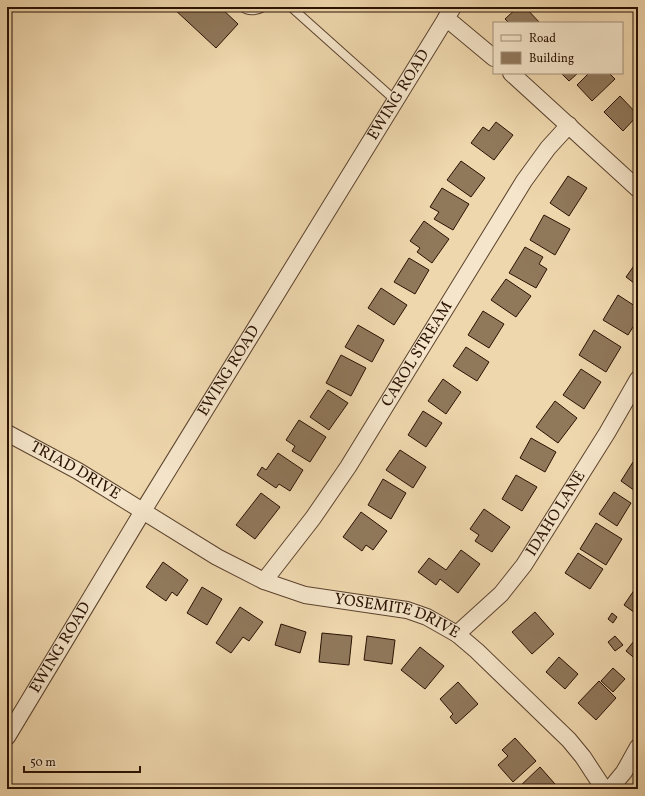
<svg xmlns="http://www.w3.org/2000/svg" width="645" height="796" viewBox="0 0 645 796" font-family="Vollkorn,serif">
	<rect width="100%" height="100%" fill="#efd7ad"/>
	<filter id="stains"><feTurbulence type="fractalNoise" baseFrequency=".005" numOctaves="4"/><feColorMatrix values="0 0 0 0 .2 0 0 0 0 .09 0 0 0 0 .02 0 0 0 .5 -.17"/></filter>
	<radialGradient id="worn" r=".72"><stop offset=".6" stop-color="#630" stop-opacity="0"/><stop offset="1" stop-color="#630" stop-opacity=".3"/></radialGradient>
	<g fill="#90785b" stroke="#2a1203">
		<path d="M 174,7 L 220,7 L 238,24 L 216,48 L 173,8 Z"/>
		<path d="M 518,7 L 525,7 L 540,23 L 509,23 L 505,19 Z"/>
		<path d="M 561,73 L 578,73 L 569,81 Z"/>
		<path d="M 589,73 L 609,73 L 615,79 L 592,101 L 577,85 Z"/>
		<path d="M 620,96 L 638,115 L 623,131 L 604,112 Z"/>
		<path d="M 496,122 L 513,135 L 494,160 L 471,143 L 483,127 L 489,131 Z"/>
		<path d="M 461,161 L 485,178 L 471,197 L 447,180 Z"/>
		<path d="M 568,176 L 587,188 L 569,216 L 550,203 Z"/>
		<path d="M 442,188 L 469,204 L 453,230 L 434,219 L 439,212 L 430,207 Z"/>
		<path d="M 544,215 L 570,229 L 555,255 L 530,240 Z"/>
		<path d="M 424,221 L 449,239 L 432,263 L 417,252 L 420,248 L 410,241 Z"/>
		<path d="M 525,247 L 543,257 L 539,264 L 547,269 L 536,288 L 509,273 Z"/>
		<path d="M 409,258 L 429,270 L 415,294 L 394,282 Z"/>
		<path d="M 638,260 L 638,286 L 626,277 Z"/>
		<path d="M 506,279 L 531,296 L 516,317 L 491,300 Z"/>
		<path d="M 381,288 L 407,305 L 394,325 L 368,308 Z"/>
		<path d="M 618,295 L 638,308 L 638,319 L 628,335 L 603,320 Z"/>
		<path d="M 483,311 L 504,324 L 489,348 L 468,335 Z"/>
		<path d="M 358,325 L 384,340 L 372,362 L 345,347 Z"/>
		<path d="M 594,330 L 621,347 L 606,372 L 579,355 Z"/>
		<path d="M 466,347 L 489,362 L 477,381 L 453,366 Z"/>
		<path d="M 341,355 L 366,368 L 351,396 L 326,383 Z"/>
		<path d="M 581,369 L 601,382 L 584,409 L 563,395 Z"/>
		<path d="M 443,379 L 461,392 L 446,414 L 428,401 Z"/>
		<path d="M 328,390 L 348,403 L 329,430 L 310,417 Z"/>
		<path d="M 555,401 L 577,418 L 558,443 L 536,427 Z"/>
		<path d="M 423,411 L 442,423 L 426,447 L 408,435 Z"/>
		<path d="M 299,420 L 326,437 L 310,462 L 292,451 L 295,446 L 286,440 Z"/>
		<path d="M 531,438 L 556,452 L 545,472 L 520,458 Z"/>
		<path d="M 400,450 L 426,467 L 413,488 L 386,470 Z"/>
		<path d="M 278,453 L 303,470 L 290,491 L 279,484 L 276,488 L 257,475 L 262,467 L 266,470 Z"/>
		<path d="M 633,462 L 638,465 L 638,493 L 621,481 Z"/>
		<path d="M 516,475 L 537,487 L 522,511 L 502,499 Z"/>
		<path d="M 383,479 L 406,493 L 391,519 L 368,505 Z"/>
		<path d="M 614,492 L 631,503 L 617,526 L 599,514 Z"/>
		<path d="M 261,493 L 280,507 L 255,539 L 236,525 Z"/>
		<path d="M 484,509 L 510,527 L 492,552 L 475,541 L 479,535 L 470,529 Z"/>
		<path d="M 361,512 L 387,531 L 373,550 L 366,545 L 362,551 L 343,537 Z"/>
		<path d="M 596,523 L 622,539 L 606,565 L 580,549 Z"/>
		<path d="M 461,550 L 480,564 L 458,593 L 440,579 L 436,585 L 418,572 L 429,558 L 446,570 Z"/>
		<path d="M 578,553 L 603,569 L 590,589 L 565,573 Z"/>
		<path d="M 163,562 L 188,580 L 177,596 L 172,592 L 166,601 L 146,587 Z"/>
		<path d="M 637,586 L 638,587 L 638,615 L 624,605 Z"/>
		<path d="M 202,587 L 222,599 L 207,625 L 187,613 Z"/>
		<path d="M 240,607 L 263,622 L 249,641 L 243,637 L 231,653 L 216,643 Z"/>
		<path d="M 535,612 L 554,634 L 532,654 L 512,632 Z"/>
		<path d="M 612,613 L 617,617 L 613,623 L 608,619 Z"/>
		<path d="M 281,624 L 306,632 L 300,653 L 275,645 Z"/>
		<path d="M 322,633 L 352,636 L 349,665 L 319,662 Z"/>
		<path d="M 367,636 L 395,640 L 392,664 L 364,660 Z"/>
		<path d="M 615,636 L 623,645 L 615,651 L 608,642 Z"/>
		<path d="M 638,636 L 638,661 L 626,651 Z"/>
		<path d="M 420,647 L 444,666 L 425,689 L 401,670 Z"/>
		<path d="M 559,657 L 578,674 L 565,689 L 546,672 Z"/>
		<path d="M 613,668 L 625,679 L 613,692 L 601,681 Z"/>
		<path d="M 599,681 L 616,698 L 596,720 L 578,703 Z"/>
		<path d="M 458,682 L 478,704 L 456,724 L 450,717 L 453,714 L 440,699 Z"/>
		<path d="M 515,738 L 536,761 L 513,782 L 498,765 L 508,756 L 502,750 Z"/>
		<path d="M 540,767 L 555,784 L 549,789 L 517,789 Z"/>
	</g>
	<g fill="none" stroke-linecap="round" stroke-linejoin="round">
		<g stroke="#5b432e" stroke-width="10">
			<g id="service">
				<path d="M 242,7 C 249,12 256,11 264,7"/>
				<path d="M 291,7 L 395,100"/>
			</g>
		</g>
		<g stroke="#5b432e" stroke-width="18">
			<g id="minor">
				<path d="M 446,18 L 494,58"/>
				<path d="M 511,73 L 638,189"/>
				<path id="s1" d="M 7,433 L 78,471 L 217,557 L 264,581 L 305,595 L 407,610 L 427,617 L 457,634 L 477,651 L 569,740 L 583,757 L 604,789"/>
				<path id="s2" d="M 264,581 L 313,518 L 348,467 L 524,181 L 548,148 L 569,125"/>
				<path id="s3" d="M 457,634 L 501,594 L 524,565 L 607,433 L 638,379"/>
				<path id="s4" d="M 7,737 L 143,511 L 453,7"/>
				<path d="M 610,789 L 624,772 L 638,747"/>
			</g>
		</g>
		<use href="#service" stroke="#f5e5ca" stroke-width="8"/>
		<use href="#minor" stroke="#f5e5ca" stroke-width="16"/>
	</g>
	<g text-anchor="middle" dominant-baseline="central" stroke-width="3.5" stroke-linejoin="round" paint-order="stroke">
		<g font-size="16" fill="#2a1203" stroke="#f5e5ca">
			<text stroke="none"><textPath href="#s4" startOffset="752">EWING ROAD</textPath></text>
			<text stroke="none"><textPath href="#s2" startOffset="274">CAROL STREAM</textPath></text>
			<text stroke="none"><textPath href="#s4" startOffset="428">EWING ROAD</textPath></text>
			<text stroke="none"><textPath href="#s1" startOffset="78">TRIAD DRIVE</textPath></text>
			<text stroke="none"><textPath href="#s3" startOffset="157">IDAHO LANE</textPath></text>
			<text stroke="none"><textPath href="#s1" startOffset="435">YOSEMITE DRIVE</textPath></text>
			<text stroke="none"><textPath href="#s4" startOffset="104">EWING ROAD</textPath></text>
		</g>
	</g>
	<rect width="645" height="796" fill="none" stroke="#efd7ad" stroke-width="24"/>
	<rect x="8" y="8" width="629" height="780" fill="none" stroke="#2a1203" stroke-width="2"/>
	<rect x="12" y="12" width="621" height="772" fill="none" stroke="#2a1203"/>
	<rect x="493" y="22" width="130" height="52" fill="#f5e5ca" stroke="#a4917a"/>
	<rect x="501" y="35" width="20" height="6" fill="#f5e5ca" stroke="#a4917a"/>
	<text x="529" y="42" font-size="12" fill="#2a1203">Road</text>
	<rect x="501" y="52" width="20" height="12" fill="#90785b" stroke="#a4917a"/>
	<text x="529" y="62" font-size="12" fill="#2a1203">Building</text>
	<path d="M24 766v6h116v-6" fill="none" stroke="#2a1203" stroke-width="2"/>
	<text x="30" y="766" font-size="12" fill="#2a1203" stroke="#f5e5ca" stroke-width="3" paint-order="stroke">50 m</text>
	<rect width="100%" height="100%" filter="url(#stains)"/>
	<rect width="100%" height="100%" fill="url(#worn)"/>
</svg>
